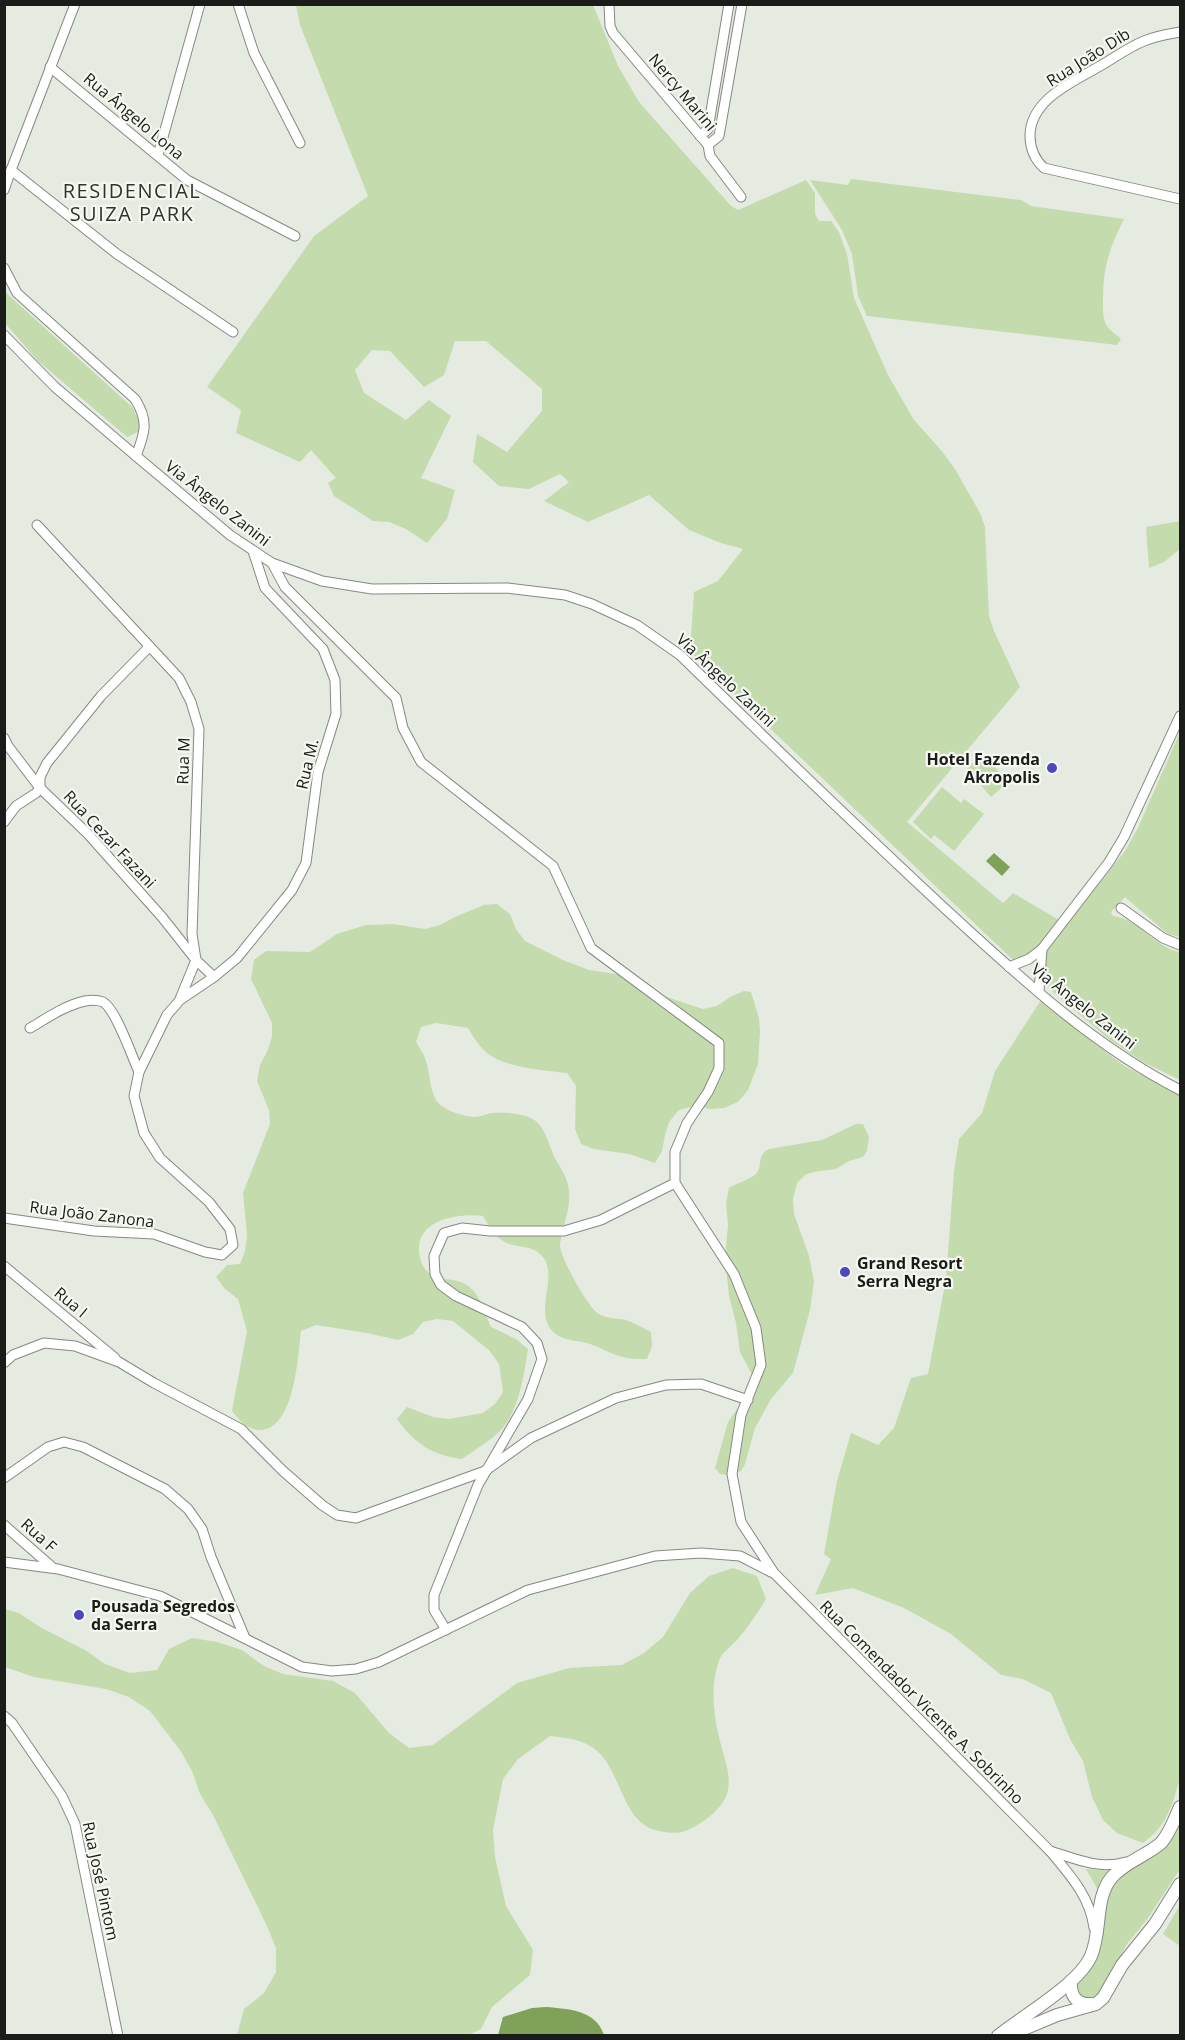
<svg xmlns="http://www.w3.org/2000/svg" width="1185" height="2040" viewBox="0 0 1185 2040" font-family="'Open Sans',sans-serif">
	<rect width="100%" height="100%" fill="#e6ebe2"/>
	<g fill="#c4dbad">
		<path d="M 296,5 L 593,5 L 618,66 L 639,102 L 731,206 L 738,210 L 806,180 L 815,193 L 815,214 L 819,221 L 831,221 L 839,232 L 847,254 L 854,298 L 888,375 L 914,420 L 941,450 L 955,469 L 980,513 L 985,527 L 989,616 L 994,631 L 1020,687 L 907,822 L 1003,903 L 1013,893 L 1059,920 C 1045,938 1037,954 1013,960 L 690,652 L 694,592 L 718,581 L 743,549 L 721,543 L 689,530 L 649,495 L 588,522 L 544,501 L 569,482 L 560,474 L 529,489 L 499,486 L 473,462 L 477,434 L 507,452 L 542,411 L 542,389 L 486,341 L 455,341 L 444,375 L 424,387 L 390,351 L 372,350 L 355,370 L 364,393 L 406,420 L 429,400 L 451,416 L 421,478 L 455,490 L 447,519 L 427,543 L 406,529 L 389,522 L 373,521 L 334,496 L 328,483 L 336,478 L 311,450 L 300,462 L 236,433 L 241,410 L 207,387 L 314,236 L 368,196 L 300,25 Z"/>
		<path d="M 851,179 L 1021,200 L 1031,206 L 1124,219 C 1108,251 1103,268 1103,303 C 1103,310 1103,320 1107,326 C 1110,331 1117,335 1121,339 L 1117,345 L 867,316 L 858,296 L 852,254 L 842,230 L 810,180 L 848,185 Z"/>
		<path d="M 4,291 L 133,408 L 138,419 L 140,431 L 127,437 L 37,360 L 5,323 Z"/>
		<path d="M 1180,521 L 1180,549 L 1164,562 L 1149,568 L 1146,527 Z"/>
		<path d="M 1180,732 L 1180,937 L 1168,934 L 1125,897 L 1111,912 L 1113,916 C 1139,919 1155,948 1180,952 L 1180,1080 L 1143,1062 L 1110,1040 L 1055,994 L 1046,985 L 1045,961 L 1047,950 L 1125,851 L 1138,828 Z"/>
		<path d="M 983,754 L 1008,782 L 991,797 L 967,769 Z"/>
		<path d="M 942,787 L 961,803 L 964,799 L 984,814 L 954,851 L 934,835 L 931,839 L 913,822 Z"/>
		<path d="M 497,904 L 510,914 L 516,929 L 525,941 L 563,960 L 589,970 L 637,977 L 661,995 L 703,1009 L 717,1006 L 730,997 L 744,991 L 751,992 L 759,1018 L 760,1032 L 758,1064 L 748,1090 L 738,1102 L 724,1108 L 710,1109 L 694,1106 L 679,1110 L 669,1122 L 665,1135 L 662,1151 L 655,1163 L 629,1154 L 594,1149 L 581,1144 L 575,1129 L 576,1086 L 567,1073 C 544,1070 502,1068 485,1051 C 478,1045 473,1036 468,1028 L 436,1023 L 421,1027 L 416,1042 C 419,1047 423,1053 425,1058 C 430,1071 429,1086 435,1098 C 440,1110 462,1116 475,1117 C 480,1117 486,1114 492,1113 C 505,1112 527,1113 537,1122 C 545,1130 549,1143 553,1154 C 559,1167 568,1176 569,1191 C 571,1210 562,1226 560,1245 C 560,1257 586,1303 596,1312 C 604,1319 617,1318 626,1320 C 635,1323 643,1328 651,1332 L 652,1346 L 647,1359 C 619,1360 614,1353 590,1344 C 581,1341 571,1341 563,1338 C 525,1322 563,1276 541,1255 C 531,1244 515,1249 503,1241 C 495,1237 488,1224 483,1216 C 459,1213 418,1219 419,1250 C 419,1257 422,1267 427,1271 C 434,1278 443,1279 453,1280 C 478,1284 482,1306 491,1327 L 516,1339 L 528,1349 C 524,1375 519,1412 500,1431 C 489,1442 474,1450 462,1459 C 432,1455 415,1444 397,1419 L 407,1407 L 433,1417 L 449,1419 L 483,1413 L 495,1404 L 503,1392 L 499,1364 L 490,1351 L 453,1321 L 437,1319 L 423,1322 L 413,1334 L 398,1340 L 367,1333 L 316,1325 L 301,1331 C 298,1355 295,1428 261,1430 C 247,1430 240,1421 232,1411 L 247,1331 L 238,1299 L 225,1289 L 216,1277 L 227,1265 L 240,1264 L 245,1251 L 247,1235 L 243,1193 L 270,1124 L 269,1110 L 257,1081 L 260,1065 L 267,1052 L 272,1037 L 272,1023 L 251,979 L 254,960 L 266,951 L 310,952 L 337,934 L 366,925 L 393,924 L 425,929 L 440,925 L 455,917 L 484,905 Z"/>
		<path d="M 1041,1000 L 1095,1044 L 1126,1067 L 1180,1094 L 1180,1778 C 1172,1805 1168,1825 1143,1843 L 1117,1833 L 1103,1820 L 1092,1797 L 1083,1761 L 1070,1739 L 1051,1693 L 1023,1679 L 1001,1675 L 951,1634 L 904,1608 L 853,1588 L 815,1595 L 831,1559 L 824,1554 L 837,1481 L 851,1433 L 878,1445 L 894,1428 L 911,1378 L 928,1374 L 946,1279 L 954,1172 L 959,1139 L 982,1113 L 995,1071 Z"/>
		<path d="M 856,1124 L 863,1124 L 869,1137 L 867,1151 L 863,1157 L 849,1161 L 836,1169 L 813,1172 L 805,1175 L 797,1183 L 793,1199 L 794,1214 L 809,1256 L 814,1281 L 810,1310 L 793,1373 L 771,1399 L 755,1428 L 745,1464 L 741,1471 L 728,1475 L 720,1474 L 715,1468 L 728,1422 L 743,1401 L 752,1382 L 752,1375 L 740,1352 L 736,1323 L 729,1296 L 725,1257 L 728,1225 L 726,1203 L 729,1188 C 737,1183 749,1180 756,1174 C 764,1164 755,1157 769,1149 L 822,1140 Z"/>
		<path d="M 733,1568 L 757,1576 L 766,1599 C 757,1614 748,1627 737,1640 C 731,1647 721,1653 719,1661 C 711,1683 713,1711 718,1733 C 727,1772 743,1794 702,1822 C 684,1834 676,1835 655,1830 C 622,1821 621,1771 597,1751 C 584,1739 566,1738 550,1736 L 518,1759 L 503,1779 L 493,1830 L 495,1857 L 506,1906 L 533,1950 L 530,1975 L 492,2007 L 481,2029 L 468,2035 L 237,2035 L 244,2009 L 264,1993 L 276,1972 L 276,1948 L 267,1926 L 213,1815 L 200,1794 L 192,1771 L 180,1750 L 150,1711 L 129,1697 L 106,1689 L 34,1677 L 5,1667 L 5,1609 L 19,1613 L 40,1627 L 85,1650 L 105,1664 L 130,1673 L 157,1670 L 169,1649 L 192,1638 L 217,1642 L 242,1650 L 264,1666 L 283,1674 L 333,1681 L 355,1693 L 389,1733 L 409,1748 L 433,1745 L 517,1683 L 569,1668 L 622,1665 L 644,1653 L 663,1637 L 690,1593 L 709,1576 Z"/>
		<path d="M 1180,1819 L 1180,1869 L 1148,1918 L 1127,1944 L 1099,1995 L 1089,2000 L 1083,1999 L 1076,1990 L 1077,1980 L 1113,1884 Z"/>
		<path d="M 1086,1869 L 1111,1871 L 1105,1876 L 1098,1890 Z"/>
		<path d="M 1180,1905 L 1180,1946 L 1163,1934 Z"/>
	</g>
	<g fill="#7fa158">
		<path d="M 994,853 L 1010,867 L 1002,876 L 986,861 Z"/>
		<path d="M 546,2007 C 569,2009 596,2010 604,2035 L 498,2035 L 503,2017 L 532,2008 Z"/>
	</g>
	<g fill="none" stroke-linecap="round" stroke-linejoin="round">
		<g stroke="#858981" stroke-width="11">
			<g id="minor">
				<path d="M 238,4 L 254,53 L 300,143"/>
				<path d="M 609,4 L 610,26 L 613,33 L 708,145 L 710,156 L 741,197"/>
				<path d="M 1180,32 C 1168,34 1156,36 1144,41 C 1129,47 1114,58 1100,66 C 1073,82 1031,99 1030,135 C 1030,149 1034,159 1044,168 L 1180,199"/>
				<path d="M 50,67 L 187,180 L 295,236"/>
				<path d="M 700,136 L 708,129 L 729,4"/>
				<path d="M 708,145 L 719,136 L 742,4"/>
				<path d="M 158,155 L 200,4"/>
				<path d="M 11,170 L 117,254 L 233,332"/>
				<path d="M 4,190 L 11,170 L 75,4"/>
				<path d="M 4,268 L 17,293 L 135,399 C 149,421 145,433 136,456"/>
				<path d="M 4,335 L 55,387 L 136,456 L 230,535 L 272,563 L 322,581 L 372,589 L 507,588 L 565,595 L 592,604 L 637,625 L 680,655 C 766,739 852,822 940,904 C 1014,972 1090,1044 1180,1090"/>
				<path d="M 37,525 L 179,678 L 191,702 L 199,729 L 192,934 L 196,960 L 214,977"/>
				<path d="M 272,563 L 285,587 L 396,698 L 403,728 L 421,762 L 553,866 L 591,948 L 719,1043 L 719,1068 L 708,1092 L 687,1123 L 675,1152 L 675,1183 L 734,1274 L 756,1328 L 761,1365 L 741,1415 L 732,1474 L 741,1522 L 774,1573 L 1050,1851 C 1069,1874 1090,1896 1094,1928"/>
				<path d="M 4,738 L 8,746 L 40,788 L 88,834 L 162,917 L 196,960 L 180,999"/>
				<path d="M 4,822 L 16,806 L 36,793 L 40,788 L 40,777 L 47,763 L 101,696 L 149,647"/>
				<path d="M 1121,908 L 1163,938 L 1180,945"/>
				<path d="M 1009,967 L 1029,959 L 1042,949 L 1109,862 L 1124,837 L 1180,716"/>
				<path d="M 1039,991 L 1042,949"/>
				<path d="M 30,1028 C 47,1018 66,1005 85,1001 C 90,1000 98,1000 103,1002 C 116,1009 132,1057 139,1072"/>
				<path d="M 4,1218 L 94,1231 L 154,1234 L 205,1252 L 222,1255 L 233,1245 L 230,1229 L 209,1202 L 160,1158 L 144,1133 L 134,1096 L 139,1072 L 167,1015 L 180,1000 L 214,977 L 237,958 L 292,890 L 306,863 L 318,772 L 336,714 L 335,680 L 323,649 L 265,588 L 253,551"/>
				<path d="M 4,1266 L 115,1358"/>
				<path d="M 4,1363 L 13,1355 L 44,1343 L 75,1346 L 119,1362 L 154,1383 L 241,1429 L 283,1471 L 322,1505 L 337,1515 L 356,1518 L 485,1471 L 531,1438 L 616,1398 L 666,1385 L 701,1384 L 748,1400"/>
				<path d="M 4,1478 L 48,1447 L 64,1442 L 83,1447 L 165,1489 L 188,1509 L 202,1529 L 211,1557 L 245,1638"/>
				<path d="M 4,1525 L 52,1567"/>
				<path d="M 4,1562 L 58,1569 L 160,1596 L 302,1667 L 332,1671 L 356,1669 L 379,1662 L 528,1590 L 655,1556 L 701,1553 L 740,1556 L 771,1572"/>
				<path d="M 446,1630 L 434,1610 L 434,1595 L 478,1485 L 528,1399 L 542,1359 L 537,1343 L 522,1327 L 456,1296 L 441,1285 L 435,1274 L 434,1256 L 444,1233 L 462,1228 L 490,1231 L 564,1231 L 601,1220 L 675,1183"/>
				<path d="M 4,1716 L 12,1723 L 62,1796 L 75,1824 L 118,2036"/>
				<path d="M 1050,1851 C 1076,1859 1099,1870 1126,1862"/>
			</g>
		</g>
		<g stroke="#858981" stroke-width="14">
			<g id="major">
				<path d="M 1071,1981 C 1070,1995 1076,2005 1091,2004"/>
				<path d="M 998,2036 C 1024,2015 1078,1985 1091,1956 C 1102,1931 1094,1898 1112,1877 C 1125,1862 1146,1856 1161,1843 C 1170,1833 1175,1818 1180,1807"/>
				<path d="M 1007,2036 L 1057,2015 L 1096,2004 L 1103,1998 L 1122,1965 L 1155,1924 L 1180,1884"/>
			</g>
		</g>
		<use href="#minor" stroke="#fff" stroke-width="9"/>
		<use href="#major" stroke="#fff" stroke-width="12"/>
	</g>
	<g fill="#4e48be" stroke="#f4f8f0" stroke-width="2">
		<circle cx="1052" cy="768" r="6"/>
		<circle cx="845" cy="1272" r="6"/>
		<circle cx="79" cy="1615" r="6"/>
	</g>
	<g text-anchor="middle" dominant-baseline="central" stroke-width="4.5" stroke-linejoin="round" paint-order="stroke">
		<g font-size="16" fill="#1a1c19" stroke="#f4f8f0">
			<text transform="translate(1088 57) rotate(-32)">Rua João Dib</text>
			<text transform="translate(683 92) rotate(50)">Nercy Marini</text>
			<text transform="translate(134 116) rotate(40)">Rua Ângelo Lona</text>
			<text transform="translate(218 503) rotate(38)">Via Ângelo Zanini</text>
			<text transform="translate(726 680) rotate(43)">Via Ângelo Zanini</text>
			<text transform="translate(183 761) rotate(-88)">Rua M</text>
			<text transform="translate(307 764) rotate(-77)">Rua M.</text>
			<text transform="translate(110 839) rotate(47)">Rua Cezar Fazani</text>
			<text transform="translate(1084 1006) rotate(38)">Via Ângelo Zanini</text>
			<text transform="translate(92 1214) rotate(7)">Rua João Zanona</text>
			<text transform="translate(71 1302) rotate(40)">Rua I</text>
			<text transform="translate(39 1535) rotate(42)">Rua F</text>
			<text transform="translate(922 1702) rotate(45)">Rua Comendador Vicente A. Sobrinho</text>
			<text transform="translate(101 1881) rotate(78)">Rua José Pintom</text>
		</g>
		<g font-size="16" font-weight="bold" fill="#1a1c19" stroke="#f4f8f0" text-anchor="start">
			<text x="1040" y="759" text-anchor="end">Hotel Fazenda<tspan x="1040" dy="18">Akropolis</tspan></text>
			<text x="857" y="1263">Grand Resort<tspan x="857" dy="18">Serra Negra</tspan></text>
			<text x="91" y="1606">Pousada Segredos<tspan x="91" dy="18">da Serra</tspan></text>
		</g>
		<g font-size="20" letter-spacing="1.5" fill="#30332c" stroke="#f4f8f0">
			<text x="132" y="190">RESIDENCIAL<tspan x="132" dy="23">SUIZA PARK</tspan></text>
		</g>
	</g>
	<rect width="1185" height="2040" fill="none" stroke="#1a1c19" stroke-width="12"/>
</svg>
